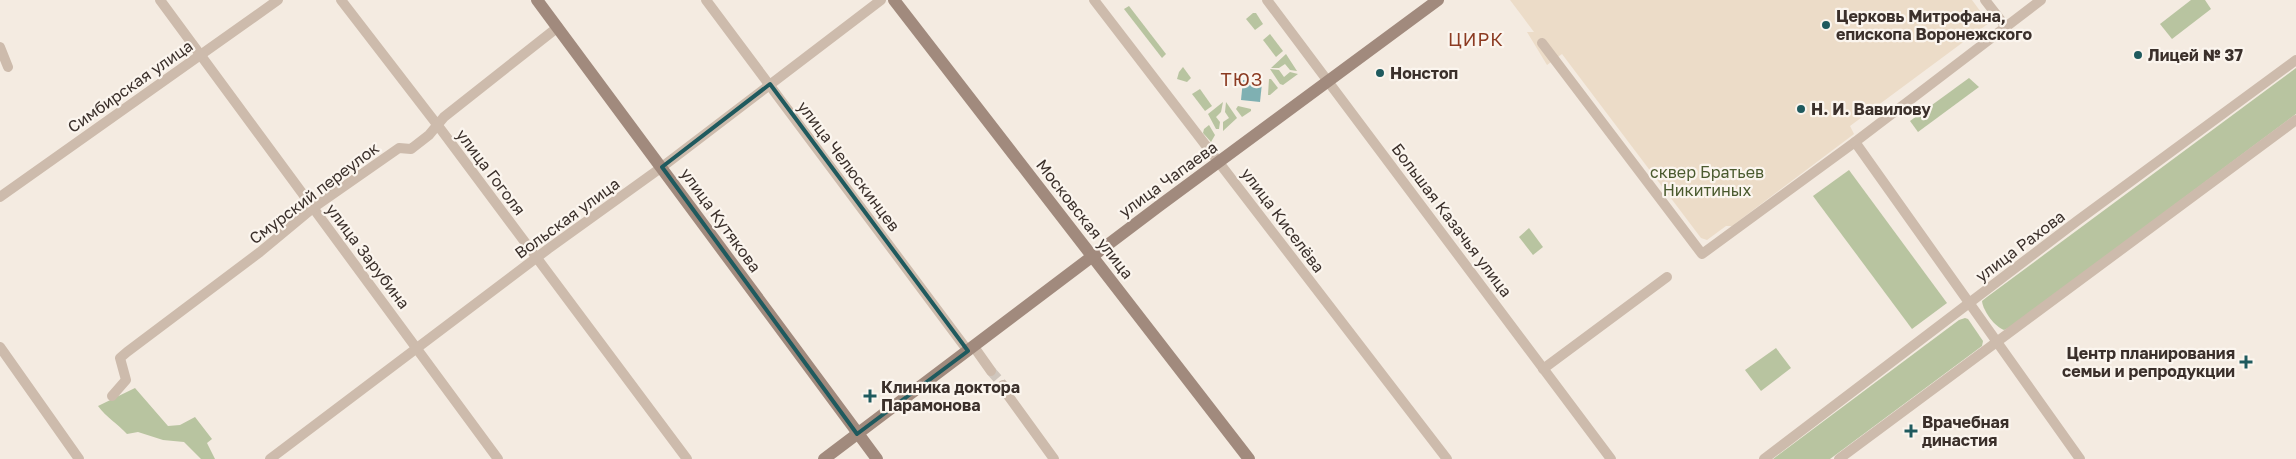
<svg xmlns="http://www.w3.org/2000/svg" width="2296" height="459" viewBox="0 0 2296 459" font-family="'Golos Text',sans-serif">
	<rect width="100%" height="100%" fill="#f4ebe1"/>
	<g fill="#b8c4a0">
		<path d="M 2191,0 L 2205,0 L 2211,9 L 2172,39 L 2160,24 Z"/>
		<path d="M 1129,6 L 1166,54 L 1162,58 L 1124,9 Z"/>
		<path d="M 1253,13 L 1256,13 L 1263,24 L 1255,30 L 1246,19 Z"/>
		<path d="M 1270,34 L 1283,51 L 1276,57 L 1263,40 Z"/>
		<path d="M 1286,54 L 1297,71 L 1290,70 L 1285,64 L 1279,68 L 1271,68 Z"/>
		<path d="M 1183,67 L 1191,78 L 1187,82 L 1177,79 L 1179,72 Z"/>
		<path d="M 2296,68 L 2296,114 L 2011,327 L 2004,330 C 1995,327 1983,311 1982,301 L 1987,297 Z"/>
		<path d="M 1270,69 L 1279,70 L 1284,77 L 1290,72 L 1298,74 L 1283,85 L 1280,84 Z"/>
		<path d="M 1969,78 L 1979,87 L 1918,132 L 1910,121 Z"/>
		<path d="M 1269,79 L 1271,79 L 1278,88 L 1270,95 L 1268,95 Z"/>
		<path d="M 1200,89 L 1212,106 L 1205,111 L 1192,94 Z"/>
		<path d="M 1223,102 L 1221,112 L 1216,117 L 1220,122 L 1219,129 L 1216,129 L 1208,114 Z"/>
		<path d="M 1226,102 L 1237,118 L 1223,131 L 1223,122 L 1229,118 L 1225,112 Z"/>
		<path d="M 1238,106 L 1251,109 L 1251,111 L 1242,117 L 1236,109 Z"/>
		<path d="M 1209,125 L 1215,135 L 1211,142 L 1203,133 L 1204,129 Z"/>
		<path d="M 1849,170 L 1947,303 L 1912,329 L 1813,196 Z"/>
		<path d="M 1529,228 L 1543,247 L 1533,255 L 1519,237 Z"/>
		<path d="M 1965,318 L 1968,319 L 1983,341 L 1982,346 L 1830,459 L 1773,459 L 1959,320 Z"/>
		<path d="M 1776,348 L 1791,368 L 1761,391 L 1745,370 Z"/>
		<path d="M 135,388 L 168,426 L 180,425 L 195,417 L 212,439 L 207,443 L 215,459 L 201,459 L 184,442 L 163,440 L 138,432 L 127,434 C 117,423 107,418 98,406 Z"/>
	</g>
	<path fill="#ecdcc8" d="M 1510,0 L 1972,0 L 1989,23 L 1850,126 L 1854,134 L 1732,226 L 1726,226 L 1707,240 L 1701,238 L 1562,54 L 1547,65 L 1527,32 L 1534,32 Z"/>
	<path fill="#7fb0b2" d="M 1243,80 L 1262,83 L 1260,102 L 1241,100 Z"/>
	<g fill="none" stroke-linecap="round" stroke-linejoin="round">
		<path stroke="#cfc6bd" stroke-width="10" stroke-dasharray="10 5" stroke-linecap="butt" d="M 991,371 L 1003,385"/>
		<g stroke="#cdbbac" stroke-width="10">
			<path d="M 160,0 L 498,459"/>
			<path d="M 341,0 L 442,131 L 687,459"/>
			<path d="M 706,0 L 968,351"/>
			<path d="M 1094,0 L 1447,459"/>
			<path d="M 1267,0 L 1611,459"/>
			<path d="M 1985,0 L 2006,27"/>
			<path d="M 1542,43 L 1702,254 L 1855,142 L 2041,0"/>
			<path d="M 0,47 L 8,67"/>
			<path d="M 1855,142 L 2080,459"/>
			<path d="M 0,197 L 278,0"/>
			<path d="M 0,347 L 79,459"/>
			<path d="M 974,347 L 991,371"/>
			<path d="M 1543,369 L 1667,277"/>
			<path d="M 1003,385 L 1007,394 L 1054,459"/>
			<path d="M 112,396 L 126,380 L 120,358 L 127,352 L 260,252 L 313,208 L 399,148 L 411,149 L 429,135 L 444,117 L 558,27"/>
			<path d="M 270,459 L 548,249 L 662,167 L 881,0"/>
			<path d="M 1764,459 L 2077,221 L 2296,60"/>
			<path d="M 1839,459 L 2296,120"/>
		</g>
		<g stroke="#a18a7d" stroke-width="12">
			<path d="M 537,0 L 877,459"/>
			<path d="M 894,0 L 1249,459"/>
			<path d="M 824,459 L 1159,206 L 1438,0"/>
		</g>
	</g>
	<path fill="none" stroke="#1f5a5e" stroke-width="4" stroke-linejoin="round" d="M 770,84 L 968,351 L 857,434 L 662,167 Z"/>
	<g fill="#1f5a5e" stroke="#fbf5ee" stroke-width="2">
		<circle cx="1826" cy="25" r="5"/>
		<circle cx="2138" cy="55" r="5"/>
		<circle cx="1380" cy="73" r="5"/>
		<circle cx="1801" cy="109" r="5"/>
		<path d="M2243.5 354.5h5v5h5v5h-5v5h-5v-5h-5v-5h5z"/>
		<path d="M867.5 388.5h5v5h5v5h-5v5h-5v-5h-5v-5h5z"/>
		<path d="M1908.5 423.5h5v5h5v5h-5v5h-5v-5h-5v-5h5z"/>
	</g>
	<g text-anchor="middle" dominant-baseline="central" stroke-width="4.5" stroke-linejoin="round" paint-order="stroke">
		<g font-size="16" font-weight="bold" fill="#3b302b" stroke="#fbf5ee" text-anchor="start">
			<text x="1836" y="16">Церковь Митрофана,<tspan x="1836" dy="18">епископа Воронежского</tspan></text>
			<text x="2148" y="55">Лицей № 37</text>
			<text x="1390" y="73">Нонстоп</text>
			<text x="1811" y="109">Н. И. Вавилову</text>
			<text x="2235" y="353" text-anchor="end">Центр планирования<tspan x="2235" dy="18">семьи и репродукции</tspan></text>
			<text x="881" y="387">Клиника доктора<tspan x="881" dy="18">Парамонова</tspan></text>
			<text x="1922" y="422">Врачебная<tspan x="1922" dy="18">династия</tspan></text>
		</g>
		<g font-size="16" fill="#3b302b" stroke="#fbf5ee">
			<text transform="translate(130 86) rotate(-35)">Симбирская улица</text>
			<text transform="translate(849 166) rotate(53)">улица Челюскинцев</text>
			<text transform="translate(491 172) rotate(53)">улица Гоголя</text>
			<text transform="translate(1168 179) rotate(-36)">улица Чапаева</text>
			<text transform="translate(314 193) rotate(-37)">Смурский переулок</text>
			<text transform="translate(567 218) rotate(-36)">Вольская улица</text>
			<text transform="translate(1085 219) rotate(52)">Московская улица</text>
			<text transform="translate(721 220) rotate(54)">улица Кутякова</text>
			<text transform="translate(1283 220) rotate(53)">улица Киселёва</text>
			<text transform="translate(1452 220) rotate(53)">Большая Казачья улица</text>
			<text transform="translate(2020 246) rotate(-37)">улица Рахова</text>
			<text transform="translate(368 256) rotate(53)">улица Зарубина</text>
		</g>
		<g font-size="16" fill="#4a5a2e" stroke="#fbf5ee">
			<text x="1707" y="172">сквер Братьев<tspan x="1707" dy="18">Никитиных</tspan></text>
		</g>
		<g font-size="18" letter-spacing="1" fill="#8c3b22" stroke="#fbf5ee">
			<text x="1476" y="39">ЦИРК</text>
			<text x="1242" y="79">ТЮЗ</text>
		</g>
	</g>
</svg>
